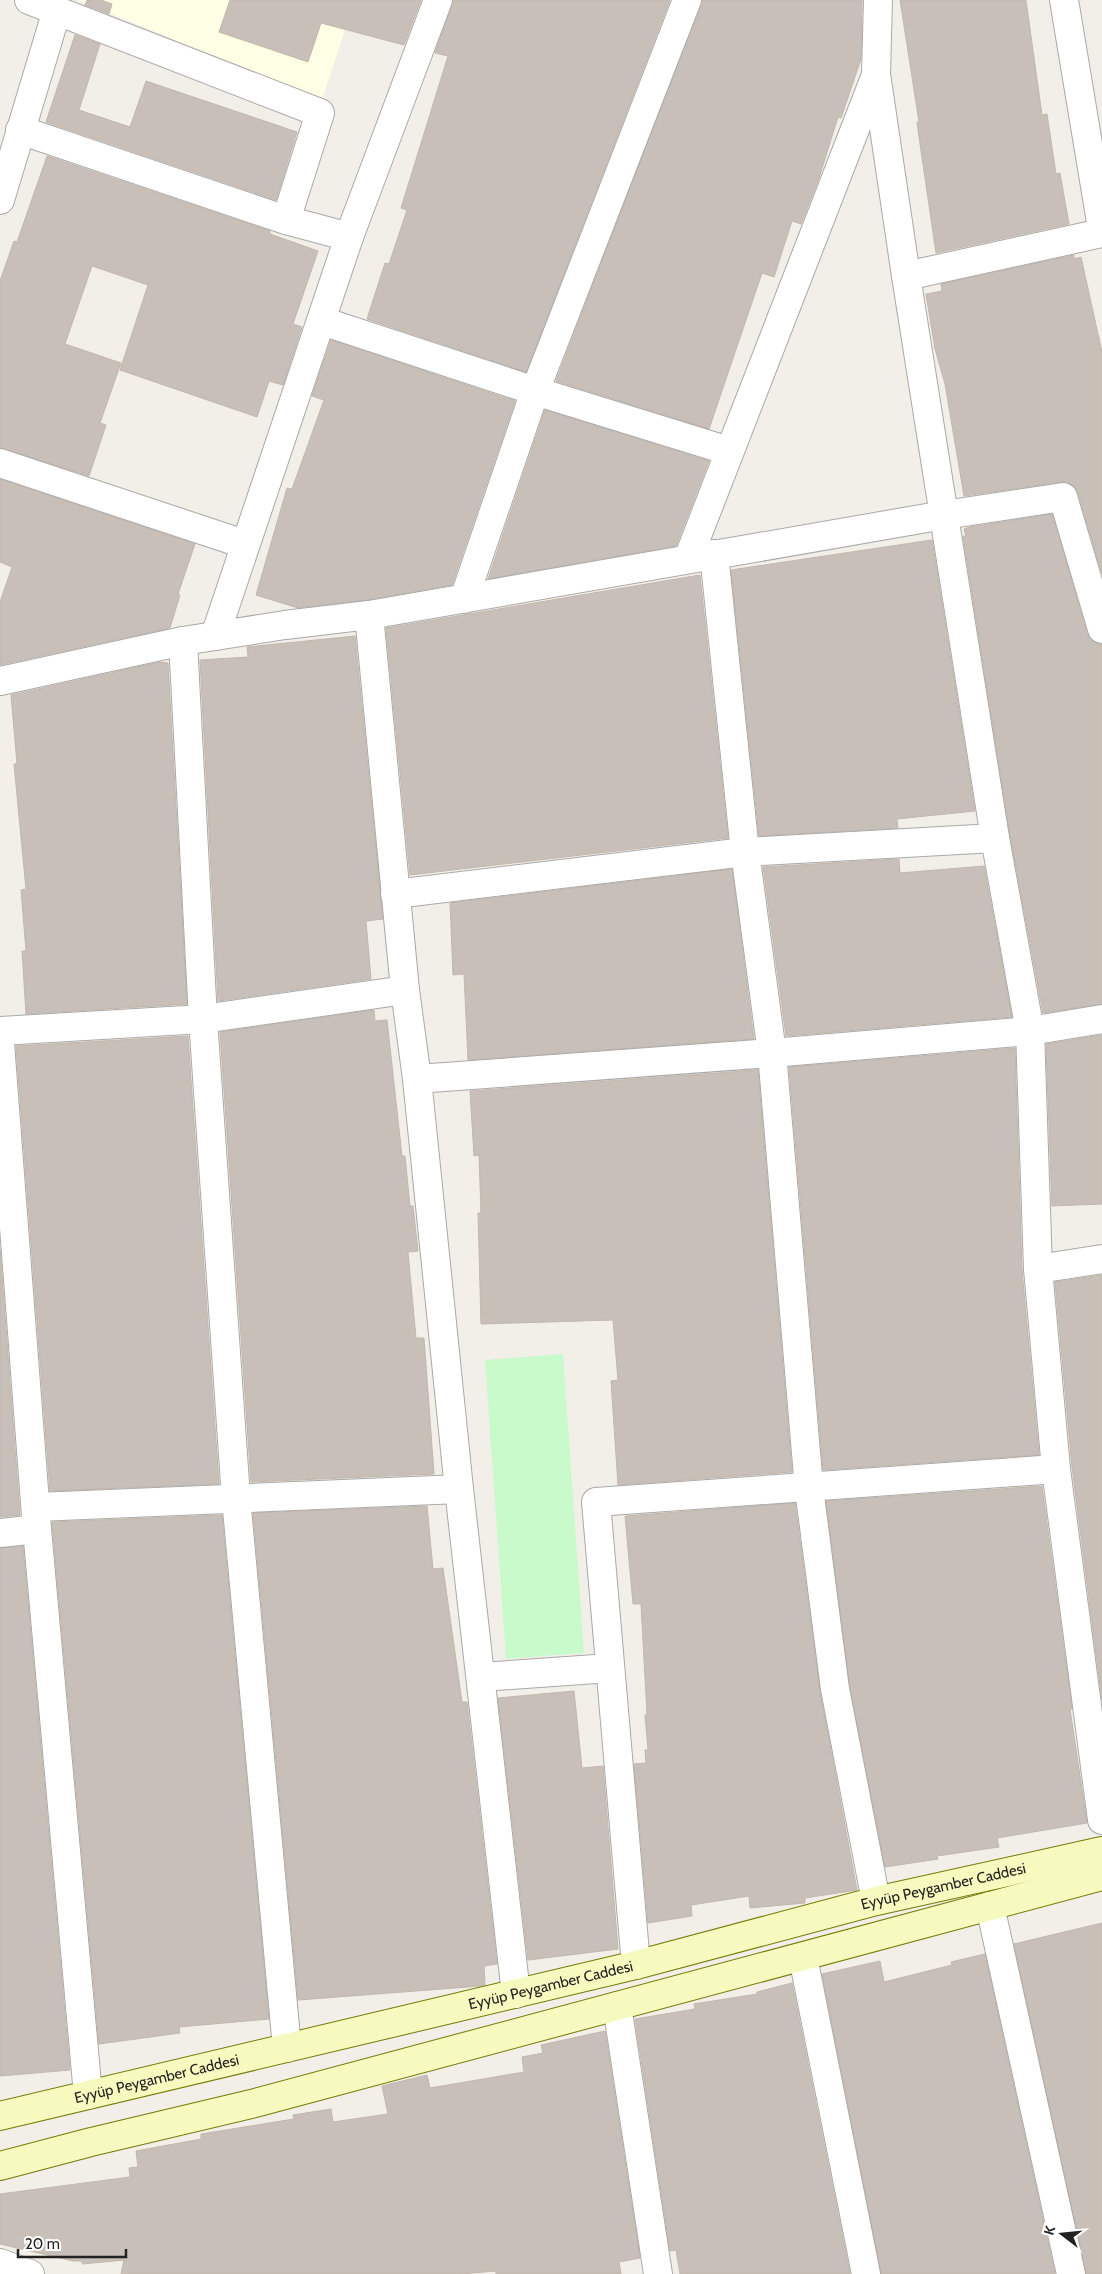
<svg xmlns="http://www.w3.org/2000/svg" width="1102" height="2274" viewBox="0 0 1102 2274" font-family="Cabin,sans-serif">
	<rect width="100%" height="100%" fill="#f2efe9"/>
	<path fill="#ffffe5" d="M 77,0 L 355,0 L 322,100 Z"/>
	<path fill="#c8facc" d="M 563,1354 L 584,1653 L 506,1659 L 485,1360 Z"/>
	<g fill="#c7bfb8" stroke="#c4b6ab">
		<path d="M 87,0 L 101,0 L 112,4 L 109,14 L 85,5 Z"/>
		<path d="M 230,0 L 421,0 L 404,45 L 321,23 L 308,62 L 219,32 Z"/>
		<path d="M 453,0 L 670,0 L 526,372 L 367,319 L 385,263 L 389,264 L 407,210 L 401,208 L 448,56 L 435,53 Z"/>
		<path d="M 702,0 L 862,0 L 861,59 L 841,118 L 838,117 L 819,178 L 801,224 L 792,221 L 774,277 L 762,273 L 709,429 L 556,381 Z"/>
		<path d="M 900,0 L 1026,0 L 1042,115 L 1047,114 L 1056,174 L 1060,173 L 1069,224 L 936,253 L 920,144 L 917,122 L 919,122 Z"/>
		<path d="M 75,35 L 100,44 L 79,110 L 130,127 L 146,81 L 297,132 L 276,200 L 46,122 Z"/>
		<path d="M 47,156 L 270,231 L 270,234 L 318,251 L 293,324 L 302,327 L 283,385 L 269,381 L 257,417 L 120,370 L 148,285 L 92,266 L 65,344 L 121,363 L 100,423 L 106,425 L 89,476 L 0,448 L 0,281 L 14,241 L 17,242 Z"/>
		<path d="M 1074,255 L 1074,259 L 1081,257 L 1102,352 L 1102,574 L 1078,493 L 1075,487 L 1068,482 L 1061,482 L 964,496 L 945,384 L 935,349 L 926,294 L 942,291 L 941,284 Z"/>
		<path d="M 331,340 L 515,401 L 452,585 L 367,600 L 298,608 L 256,595 L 287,488 L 292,489 L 324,400 L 312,396 Z"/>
		<path d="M 545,410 L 709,461 L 676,546 L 488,579 Z"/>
		<path d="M 0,479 L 195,544 L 178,594 L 180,595 L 170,628 L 0,665 L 0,602 L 12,567 L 0,562 Z"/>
		<path d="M 1052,514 L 1087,633 L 1092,641 L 1102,644 L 1102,1004 L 1043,1013 L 1010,835 L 963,536 L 966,536 L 964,529 L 970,527 Z"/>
		<path d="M 932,540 L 975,811 L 897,819 L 898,828 L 759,836 L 731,570 Z"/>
		<path d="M 700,575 L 728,838 L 410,875 L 386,628 Z"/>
		<path d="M 355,636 L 383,919 L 366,921 L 371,979 L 218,1001 L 200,660 L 248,657 L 247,647 Z"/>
		<path d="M 160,662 L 168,663 L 187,1004 L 26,1014 L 22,951 L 26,951 L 21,890 L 26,889 L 14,764 L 17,764 L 11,695 Z"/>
		<path d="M 899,859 L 900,873 L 984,866 L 1012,1017 L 786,1036 L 763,867 Z"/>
		<path d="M 732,869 L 754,1039 L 468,1060 L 464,974 L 453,975 L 450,903 Z"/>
		<path d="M 374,1010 L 375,1021 L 387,1020 L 402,1156 L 405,1156 L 410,1206 L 413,1206 L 418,1251 L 408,1252 L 416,1338 L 424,1338 L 434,1474 L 251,1482 L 220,1032 Z"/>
		<path d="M 1102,1035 L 1102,1204 L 1052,1206 L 1046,1044 Z"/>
		<path d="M 188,1036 L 219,1484 L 50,1491 L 16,1046 Z"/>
		<path d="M 1015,1048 L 1022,1270 L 1039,1455 L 823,1470 L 789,1067 Z"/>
		<path d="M 758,1070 L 792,1472 L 618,1485 L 611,1381 L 618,1380 L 613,1320 L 481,1324 L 478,1213 L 481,1213 L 479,1155 L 474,1156 L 470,1091 Z"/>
		<path d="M 0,1249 L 20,1515 L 0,1517 Z"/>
		<path d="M 1102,1275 L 1102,1700 L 1072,1467 L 1055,1282 Z"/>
		<path d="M 1042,1486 L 1072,1709 L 1070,1709 L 1087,1823 L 997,1838 L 999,1847 L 937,1856 L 938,1859 L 885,1867 L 850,1687 L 826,1501 Z"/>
		<path d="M 795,1503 L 820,1691 L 857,1890 L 805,1898 L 805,1903 L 750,1908 L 749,1896 L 691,1905 L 692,1916 L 648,1923 L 634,1764 L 646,1763 L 645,1750 L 648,1750 L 645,1715 L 647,1714 L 641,1604 L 633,1604 L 625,1516 Z"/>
		<path d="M 427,1506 L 433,1569 L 443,1568 L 462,1702 L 467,1702 L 497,1964 L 484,1966 L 485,1985 L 481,1986 L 298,2000 L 253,1513 Z"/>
		<path d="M 222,1515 L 269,2019 L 179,2027 L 180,2033 L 99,2044 L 52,1522 Z"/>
		<path d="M 23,1546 L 70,2070 L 0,2076 L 0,1548 Z"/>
		<path d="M 574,1691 L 582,1768 L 603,1766 L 618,1949 L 528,1960 L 498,1698 Z"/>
		<path d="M 1102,1923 L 1102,2274 L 1086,2274 L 1014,1944 Z"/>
		<path d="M 985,1954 L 1055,2274 L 881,2274 L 822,1974 L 880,1961 L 884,1982 L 952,1965 L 951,1962 Z"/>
		<path d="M 792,1983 L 850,2274 L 680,2274 L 676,2250 L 670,2251 L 635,2019 L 695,2009 L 694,2004 L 757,1994 L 757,1992 Z"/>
		<path d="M 605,2031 L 640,2258 L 619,2262 L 621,2274 L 496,2274 L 496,2271 L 461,2274 L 121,2274 L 124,2260 L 82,2264 L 82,2261 L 73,2261 L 0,2244 L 0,2194 L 130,2177 L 129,2168 L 138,2167 L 136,2151 L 201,2139 L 201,2134 L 294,2119 L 293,2115 L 331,2109 L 333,2122 L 388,2114 L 382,2086 L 427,2075 L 430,2088 L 524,2072 L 522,2057 L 543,2053 L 541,2045 Z"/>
	</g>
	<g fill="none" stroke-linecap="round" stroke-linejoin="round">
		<g stroke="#a9a9a9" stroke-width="30">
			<g id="minor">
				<path d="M 29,0 L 320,113 L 286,220"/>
				<path d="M 878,0 L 876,74 L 906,276 L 995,838 L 1030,1031 L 1038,1269 L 1056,1469 L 1102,1820"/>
				<path d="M 1064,0 L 1102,228"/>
				<path d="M 20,130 L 286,220 L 349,237"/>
				<path d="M 0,200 L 57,10"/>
				<path d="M 906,276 L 1102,233"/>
				<path d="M 322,321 L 535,391 L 729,451"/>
				<path d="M 0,463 L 244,544"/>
				<path d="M 714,554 L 745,852 L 772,1053 L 809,1488 L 835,1689 L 876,1901"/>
				<path d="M 688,559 L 876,75"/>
				<path d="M 464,599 L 535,391 L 687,0"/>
				<path d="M 369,615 L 405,990 L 417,1079 L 459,1489 L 516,1994"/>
				<path d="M 215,636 L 349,237 L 438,0"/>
				<path d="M 183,641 L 203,1019 L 236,1498 L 287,2048"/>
				<path d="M 0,681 L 183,641 L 285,625 L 369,615 L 944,515 L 1063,497 L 1102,629"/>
				<path d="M 395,894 L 745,852 L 995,838"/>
				<path d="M 0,1031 L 203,1019 L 405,990"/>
				<path d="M 0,1043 L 37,1529 L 88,2095"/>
				<path d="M 417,1079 L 772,1053 L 1030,1031 L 1102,1019"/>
				<path d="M 1038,1269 L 1102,1259"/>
				<path d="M 37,1507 L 459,1489"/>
				<path d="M 0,1533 L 37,1529"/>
				<path d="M 481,1677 L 610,1668"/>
				<path d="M 990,1906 L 1071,2274"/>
				<path d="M 803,1957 L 866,2274"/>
				<path d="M 636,1965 L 596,1502 L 1056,1469"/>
				<path d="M 617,2006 L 658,2274"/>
				<path d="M 0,2263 L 30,2274"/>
			</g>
		</g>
		<g stroke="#707d05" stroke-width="30">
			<g id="secondary">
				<path id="s1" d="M 0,2116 L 636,1965 L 876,1901 L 1102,1851"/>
				<path d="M 0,2166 L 91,2142 L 255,2103 L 1102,1876"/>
			</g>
		</g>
		<use href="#minor" stroke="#fff" stroke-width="28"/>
		<use href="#secondary" stroke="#f7fabf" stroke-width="28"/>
	</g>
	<g text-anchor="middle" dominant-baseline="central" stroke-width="5" stroke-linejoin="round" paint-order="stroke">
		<g font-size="15" fill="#222" stroke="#fff">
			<text stroke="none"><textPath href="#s1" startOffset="971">Eyyüp Peygamber Caddesi</textPath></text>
			<text stroke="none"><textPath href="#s1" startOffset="566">Eyyüp Peygamber Caddesi</textPath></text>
			<text stroke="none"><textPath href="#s1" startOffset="161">Eyyüp Peygamber Caddesi</textPath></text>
		</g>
	</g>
	<g transform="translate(1062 2234) rotate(286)" stroke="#ffffff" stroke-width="4" paint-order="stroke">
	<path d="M0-4L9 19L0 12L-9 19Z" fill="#222222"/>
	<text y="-8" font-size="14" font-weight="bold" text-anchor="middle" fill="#222222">K</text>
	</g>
	<path d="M18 2249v8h108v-8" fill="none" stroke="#222222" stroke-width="2.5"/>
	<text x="25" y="2249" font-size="15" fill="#222222" stroke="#ffffff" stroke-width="4" paint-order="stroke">20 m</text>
</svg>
